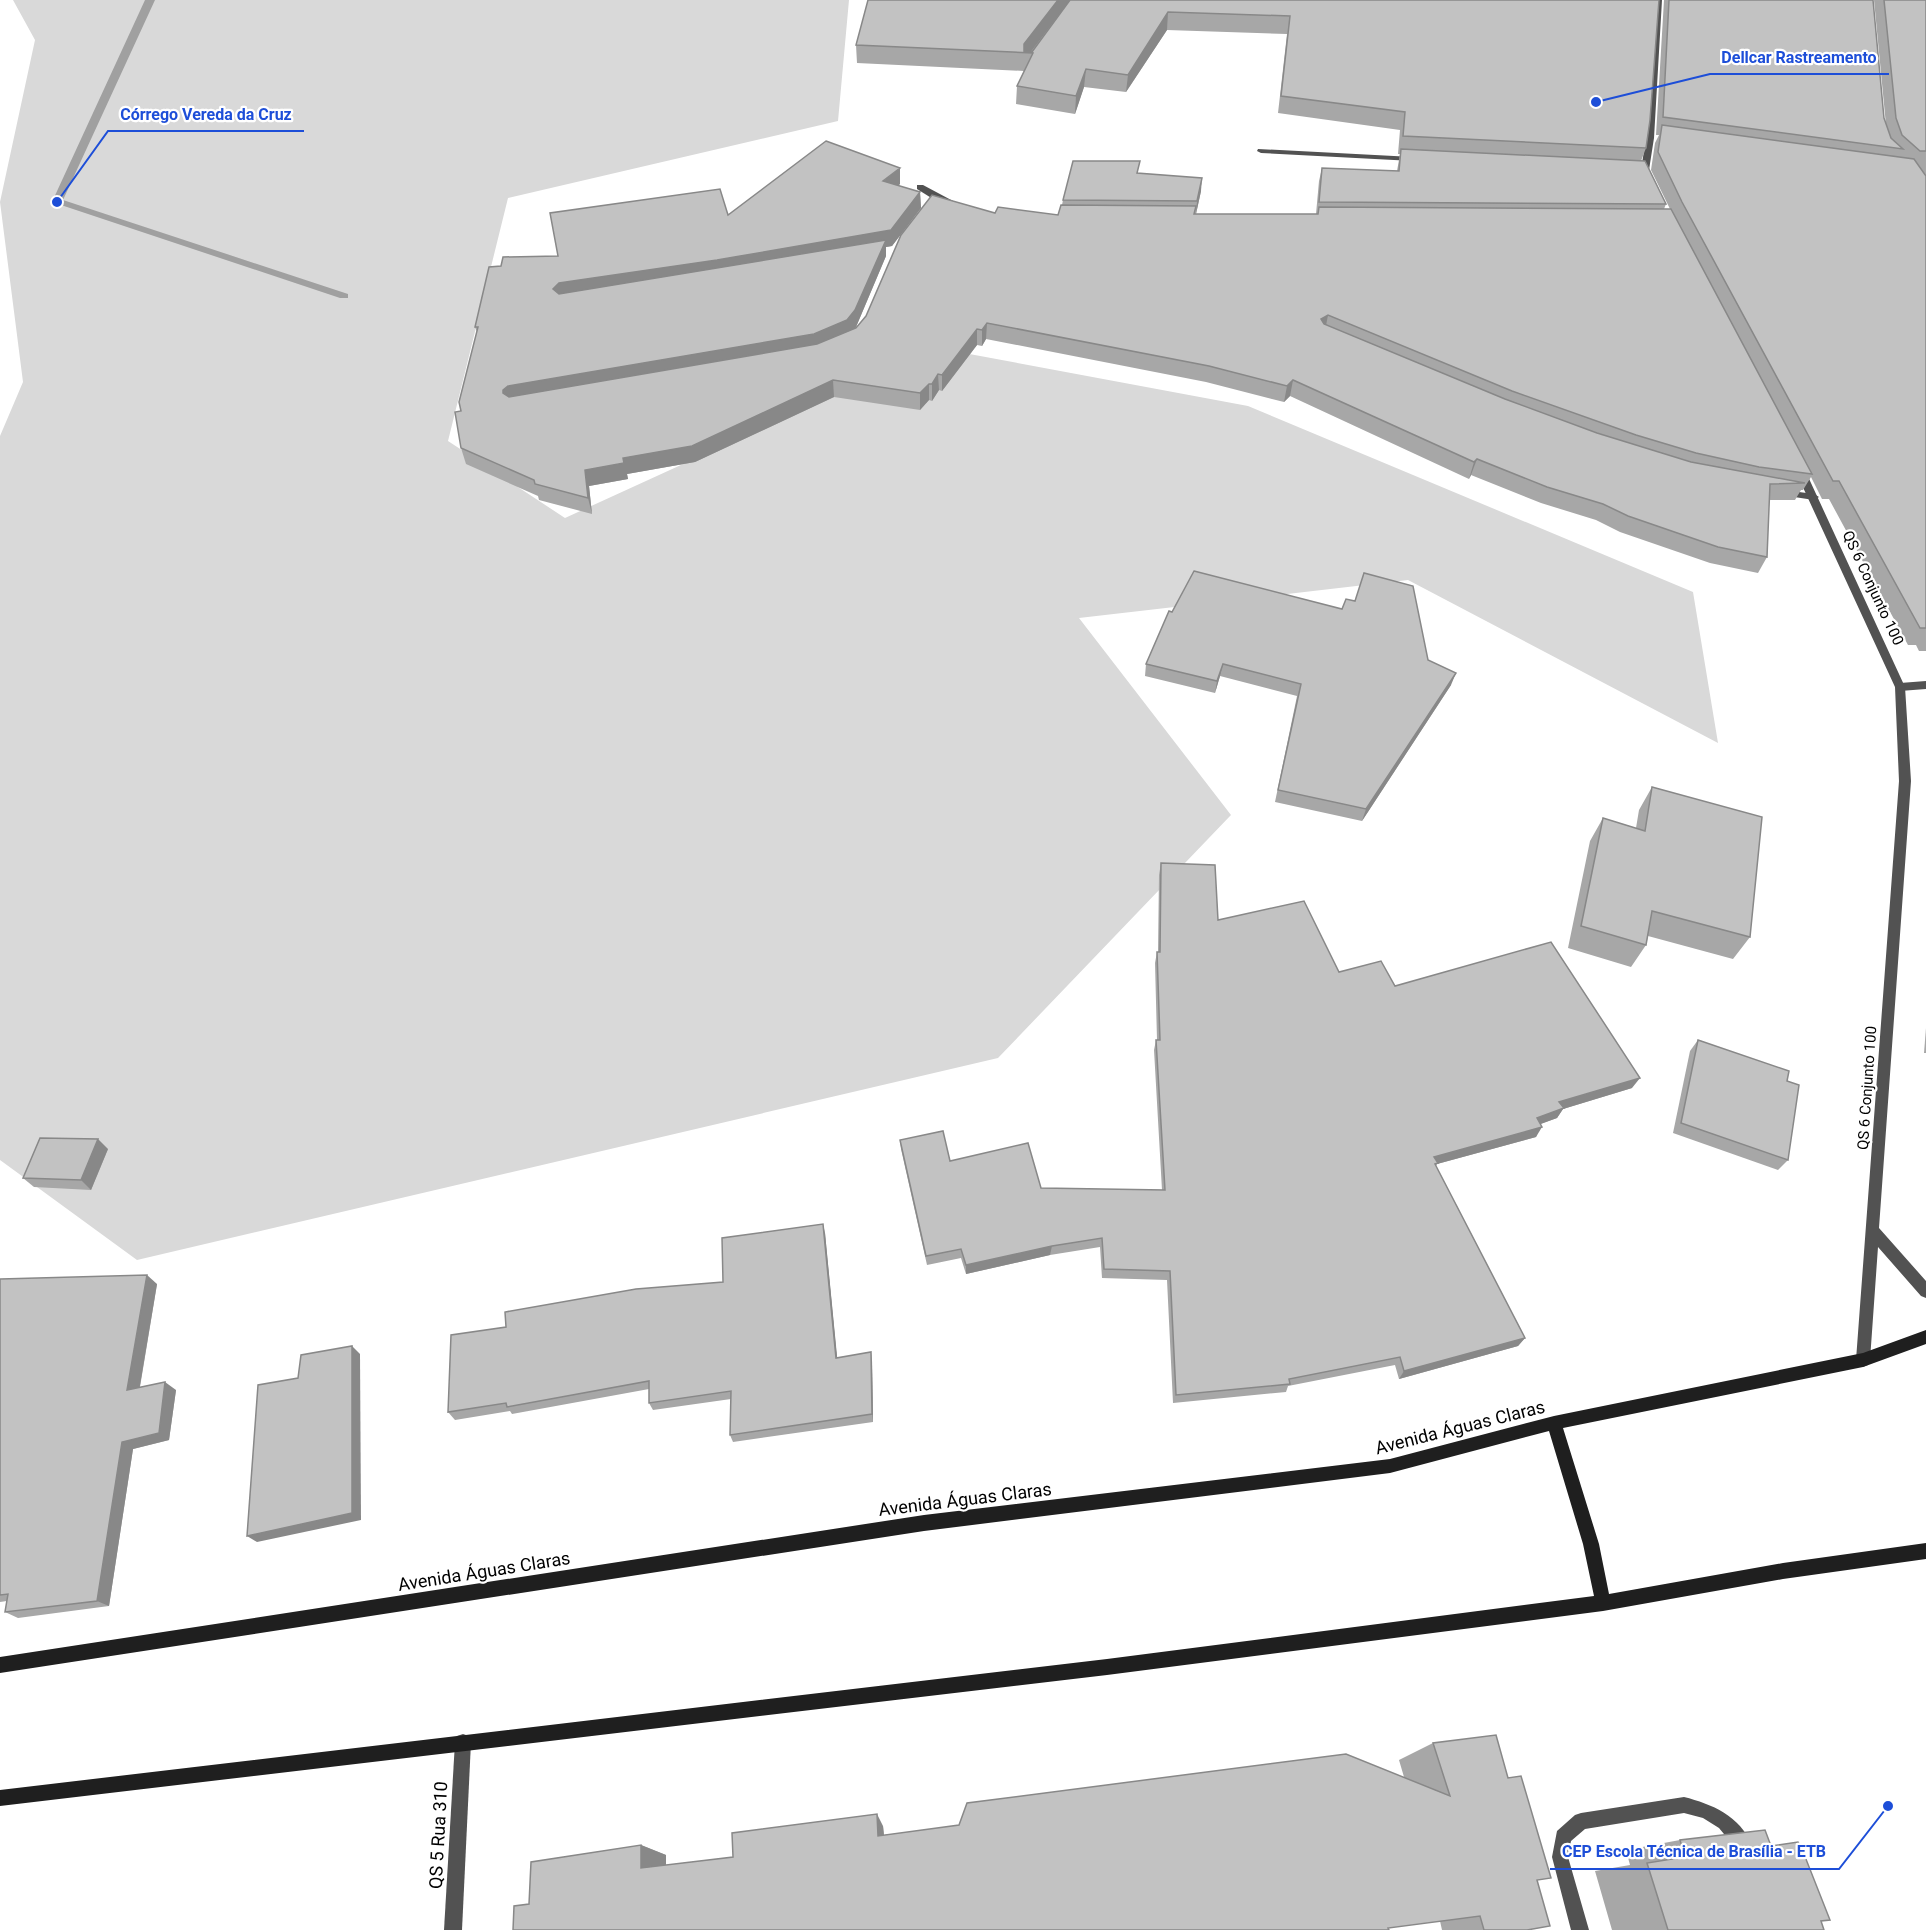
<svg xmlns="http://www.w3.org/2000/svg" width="1926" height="1930" viewBox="0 0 1926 1930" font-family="Roboto,sans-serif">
	<rect width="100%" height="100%" fill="#fff"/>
	<path fill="#d9d9d9" d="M 13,0 L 849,0 L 838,121 L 508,198 L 448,441 L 565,518 L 937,348 L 1248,406 L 1693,592 L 1718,743 L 1408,580 L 1079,618 L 1231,815 L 998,1058 L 137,1260 L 0,1160 L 0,436 L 23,382 L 0,202 L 35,40 Z"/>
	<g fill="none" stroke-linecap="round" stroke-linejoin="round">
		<path fill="#a0a0a0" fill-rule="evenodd" d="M 145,0 L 155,0 L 63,200 L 348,294 L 348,298 L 340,298 L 52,202 Z"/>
		<g fill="#525252" fill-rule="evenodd">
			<path d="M 1258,149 L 1413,157 L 1417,159 L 1413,161 L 1261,153 L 1257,151 Z"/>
			<path d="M 917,185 L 923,185 L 953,201 L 949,203 L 933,199 L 917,189 Z"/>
			<path d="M 1784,490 L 1814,494 L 1819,497 L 1814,500 L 1781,495 L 1781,491 Z"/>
			<path d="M 1926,681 L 1926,689 L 1900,691 L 1895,687 L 1900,683 Z"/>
			<path d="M 463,1734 L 469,1736 L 471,1742 L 462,1930 L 444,1930 L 455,1742 L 457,1736 Z"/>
			<path d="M 1684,1797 C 1712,1804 1740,1816 1752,1845 L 1750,1851 L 1744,1853 L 1738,1851 L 1719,1828 L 1703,1818 L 1684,1813 L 1585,1829 L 1571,1841 L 1568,1857 L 1589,1930 L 1571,1930 L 1552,1857 L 1557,1831 L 1575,1815 L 1581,1813 Z"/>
		</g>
		<g fill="#525252" fill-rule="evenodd">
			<path d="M 1656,0 L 1662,0 L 1654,138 L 1649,170 L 1653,177 L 1649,179 L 1646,179 L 1641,170 L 1646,138 Z"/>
			<path d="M 1800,467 L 1805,470 L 1905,687 L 1911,781 L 1879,1228 L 1926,1281 L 1926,1298 L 1921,1296 L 1878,1247 L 1870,1360 L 1868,1365 L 1863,1367 L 1858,1365 L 1856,1360 L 1899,781 L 1895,687 L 1795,470 Z"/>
		</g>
		<path fill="#1f1f1f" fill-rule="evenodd" d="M 1926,1330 L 1926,1344 L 1863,1367 L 1563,1428 L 1599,1544 L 1609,1594 L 1783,1563 L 1926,1543 L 1926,1559 L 1783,1579 L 1603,1611 L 1107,1675 L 0,1806 L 0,1790 L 1107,1659 L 1594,1596 L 1583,1544 L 1549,1431 L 1390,1473 L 924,1531 L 0,1673 L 0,1657 L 924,1515 L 1390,1459 L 1554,1416 L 1863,1353 Z"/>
	</g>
	<g fill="#a7a7a7">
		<path d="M 868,0 L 1659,0 L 1646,148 L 1641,161 L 1666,204 L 1664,209 L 1670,209 L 1651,170 L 1655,143 L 1659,135 L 1656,135 L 1664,0 L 1873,0 L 1884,118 L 1886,125 L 1874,0 L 1926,0 L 1926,651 L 1919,651 L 1916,645 L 1908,645 L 1829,499 L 1822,499 L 1811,477 L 1803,490 L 1801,490 L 1795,500 L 1769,500 L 1767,557 L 1758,573 L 1710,563 L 1620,532 L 1596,520 L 1541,503 L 1471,475 L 1469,479 L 1290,396 L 1284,402 L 1206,382 L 986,339 L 982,346 L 977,345 L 942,391 L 939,390 L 932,401 L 929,400 L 920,410 L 834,397 L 695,462 L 627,474 L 628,479 L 589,486 L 592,514 L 539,500 L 538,496 L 466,464 L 461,448 L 461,411 L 477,332 L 475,327 L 501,266 L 558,256 L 728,215 L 900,184 L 898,186 L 920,192 L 921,208 L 892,246 L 886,247 L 886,256 L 856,327 L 995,213 L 1058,215 L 1062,205 L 1063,200 L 1139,173 L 1201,191 L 1196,214 L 1316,214 L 1319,181 L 1322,168 L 1397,171 L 1400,154 L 1398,154 L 1400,130 L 1278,113 L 1287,34 L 1167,30 L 1126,92 L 1084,87 L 1075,114 L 1016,104 L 1017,86 L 1024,71 L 857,63 L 856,45 Z"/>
		<path d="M 1428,660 L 1451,685 L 1362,821 L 1275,802 L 1297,696 L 1220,676 L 1215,693 L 1145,676 L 1146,664 Z"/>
		<path d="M 1652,787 L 1750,937 L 1733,959 L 1648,936 L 1646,945 L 1631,967 L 1568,948 L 1590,841 L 1603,818 L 1636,828 L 1639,810 Z"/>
		<path d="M 1161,863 L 1218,920 L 1339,972 L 1395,986 L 1632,1088 L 1563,1109 L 1557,1118 L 1540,1124 L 1536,1137 L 1437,1164 L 1436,1166 L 1525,1338 L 1518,1346 L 1399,1379 L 1395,1365 L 1288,1386 L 1286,1392 L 1173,1403 L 1167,1280 L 1102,1278 L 1100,1247 L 1050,1255 L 966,1274 L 961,1258 L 927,1265 L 901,1149 L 900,1140 L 950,1161 L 1041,1188 L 1162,1190 L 1154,1050 L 1156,1040 L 1157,1040 L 1155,963 L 1157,952 L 1158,952 L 1159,875 Z"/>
		<path d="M 1926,1028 L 1926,1053 L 1924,1053 Z"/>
		<path d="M 1698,1040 L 1787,1081 L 1788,1160 L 1778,1170 L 1673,1133 L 1690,1051 Z"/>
		<path d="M 108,1149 L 91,1190 L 34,1187 L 23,1178 Z"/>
		<path d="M 825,1233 L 837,1358 L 872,1360 L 873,1422 L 733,1442 L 730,1435 L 731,1399 L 653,1410 L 649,1403 L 649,1389 L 512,1414 L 510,1411 L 455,1420 L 448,1412 L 506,1327 L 723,1282 Z"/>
		<path d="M 0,1279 L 157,1284 L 140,1387 L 176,1390 L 169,1440 L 133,1449 L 109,1606 L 18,1618 L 5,1612 L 7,1601 L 0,1602 Z"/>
		<path d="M 1433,1743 L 1508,1778 L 1537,1880 L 1527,1930 L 1442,1930 L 1440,1921 L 529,1904 L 641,1845 L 666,1855 L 666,1865 L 733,1857 L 883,1826 L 884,1835 L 1404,1777 L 1399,1760 Z"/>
		<path d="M 1680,1840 L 1771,1846 L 1821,1921 L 1824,1930 L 1612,1930 L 1595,1871 L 1630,1865 L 1626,1850 Z"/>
	</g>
	<g fill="#888">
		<path d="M 1058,0 L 1070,0 L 1030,53 L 1023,53 L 1024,44 Z"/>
		<path d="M 1168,12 L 1167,30 L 1126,92 L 1128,75 Z"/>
		<path d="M 1086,69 L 1084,87 L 1075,114 L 1076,96 Z"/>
		<path d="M 900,168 L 900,184 L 883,197 L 883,181 Z"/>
		<path d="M 1202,178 L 1201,191 L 1196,214 L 1197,201 Z"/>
		<path d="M 920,192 L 921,208 L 892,246 L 886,247 L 886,256 L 856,327 L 849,336 L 815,351 L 508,410 L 503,393 L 503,390 L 563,300 L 553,289 L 559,283 Z"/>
		<path d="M 1328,315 L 1325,331 L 1321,319 Z"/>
		<path d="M 987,323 L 986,339 L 982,346 L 982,330 Z"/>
		<path d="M 977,329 L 977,345 L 942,391 L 942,375 Z"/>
		<path d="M 938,374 L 939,390 L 932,401 L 932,384 Z"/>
		<path d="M 833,380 L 834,397 L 695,462 L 627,474 L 628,479 L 589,486 L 592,514 L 588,498 L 585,470 L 623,458 Z"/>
		<path d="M 1293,380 L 1290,396 L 1284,402 L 1287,386 Z"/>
		<path d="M 929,384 L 929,400 L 920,410 L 920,393 Z"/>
		<path d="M 1477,459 L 1471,475 L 1469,479 L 1474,462 Z"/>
		<path d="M 1223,664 L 1220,676 L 1215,693 L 1217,681 Z"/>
		<path d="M 1456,673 L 1451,685 L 1362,821 L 1366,809 Z"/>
		<path d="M 1640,1078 L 1632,1088 L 1563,1109 L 1557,1118 L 1530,1128 L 1537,1118 L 1559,1102 Z"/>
		<path d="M 1542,1127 L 1536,1137 L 1437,1164 L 1434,1157 Z"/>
		<path d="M 98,1139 L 108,1149 L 91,1190 L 81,1180 Z"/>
		<path d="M 823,1224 L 825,1233 L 838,1366 L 836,1358 Z"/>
		<path d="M 1052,1246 L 1050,1255 L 966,1274 L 966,1265 Z"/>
		<path d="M 147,1275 L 157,1284 L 138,1397 L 127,1390 Z"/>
		<path d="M 1525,1338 L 1518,1346 L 1399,1379 L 1404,1371 Z"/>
		<path d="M 352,1346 L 360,1354 L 361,1520 L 257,1542 L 247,1536 Z"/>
		<path d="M 871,1352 L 872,1360 L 873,1422 L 872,1414 Z"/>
		<path d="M 165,1382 L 176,1390 L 169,1440 L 133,1449 L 109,1606 L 97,1601 L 122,1442 Z"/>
		<path d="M 877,1814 L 883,1826 L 885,1846 L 878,1836 Z"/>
		<path d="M 641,1845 L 666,1855 L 666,1876 L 641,1868 Z"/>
	</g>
	<g fill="#c2c2c2" stroke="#888" stroke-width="1.5">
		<path d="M 868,0 L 1058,0 L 1024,44 L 1024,51 L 1032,52 L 1070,0 L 1659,0 L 1650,120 L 1646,148 L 1403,136 L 1405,112 L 1281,96 L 1290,16 L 1168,12 L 1128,75 L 1086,69 L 1076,96 L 1017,86 L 1033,53 L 856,45 Z"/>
		<path d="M 1669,0 L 1873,0 L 1884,118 L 1891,138 L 1903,149 L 1663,117 Z"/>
		<path d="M 1884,0 L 1926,0 L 1926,151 L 1920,151 L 1902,135 L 1896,118 Z"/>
		<path d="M 1662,125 L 1914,159 L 1926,176 L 1926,628 L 1920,628 L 1839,481 L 1833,481 L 1682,202 L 1658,152 Z"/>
		<path d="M 826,141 L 900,168 L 883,181 L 920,192 L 891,230 L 717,260 L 559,283 L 553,289 L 559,294 L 886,240 L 855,310 L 847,320 L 814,334 L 508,386 L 503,390 L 503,393 L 509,397 L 817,344 L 856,328 L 866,316 L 901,235 L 932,195 L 995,213 L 998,207 L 1058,215 L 1061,205 L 1196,206 L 1194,214 L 1318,214 L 1319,207 L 1671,209 L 1812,474 L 1759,467 L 1696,453 L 1636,435 L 1512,391 L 1328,315 L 1321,319 L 1324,324 L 1505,399 L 1597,433 L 1691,462 L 1805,483 L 1770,484 L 1767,557 L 1718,547 L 1628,516 L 1603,504 L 1547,487 L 1477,459 L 1474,462 L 1293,380 L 1287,386 L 1209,366 L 987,323 L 982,330 L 977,329 L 942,375 L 938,374 L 932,384 L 929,384 L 920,393 L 833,380 L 692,446 L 623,458 L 624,463 L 585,470 L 588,498 L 535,484 L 534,480 L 461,448 L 455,412 L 461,411 L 459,402 L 478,327 L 475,327 L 489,267 L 501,266 L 503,257 L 558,256 L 550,213 L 720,189 L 728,215 Z"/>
		<path d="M 1401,149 L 1645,161 L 1666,204 L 1319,202 L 1322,168 L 1399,171 Z"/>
		<path d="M 1073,161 L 1140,161 L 1137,173 L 1202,178 L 1197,201 L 1063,200 Z"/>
		<path d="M 1194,571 L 1342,609 L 1346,599 L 1355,601 L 1364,573 L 1413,586 L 1428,660 L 1456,673 L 1366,809 L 1278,790 L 1301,684 L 1223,664 L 1217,681 L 1146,664 L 1169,611 L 1172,612 Z"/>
		<path d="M 1652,787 L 1762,817 L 1750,937 L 1652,911 L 1646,945 L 1581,926 L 1603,818 L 1645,831 Z"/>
		<path d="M 1161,863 L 1215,865 L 1218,920 L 1304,901 L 1339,972 L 1381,961 L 1395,986 L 1551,942 L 1640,1078 L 1559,1102 L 1564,1108 L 1537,1118 L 1542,1127 L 1434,1157 L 1438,1163 L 1435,1164 L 1525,1338 L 1404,1371 L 1400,1357 L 1289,1379 L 1290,1384 L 1176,1395 L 1170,1271 L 1104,1269 L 1102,1238 L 1052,1246 L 966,1265 L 961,1249 L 926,1256 L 900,1140 L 943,1131 L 950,1161 L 1028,1143 L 1041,1188 L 1165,1190 L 1156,1040 L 1160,1040 L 1157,952 L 1160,952 Z"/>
		<path d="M 1698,1040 L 1789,1071 L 1787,1081 L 1799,1085 L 1788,1160 L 1681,1123 Z"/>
		<path d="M 40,1138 L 98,1139 L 81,1180 L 23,1178 Z"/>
		<path d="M 823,1224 L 836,1358 L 871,1352 L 872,1414 L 730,1435 L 731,1391 L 649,1403 L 649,1381 L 507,1407 L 506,1403 L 448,1412 L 451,1335 L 506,1327 L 505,1312 L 636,1289 L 723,1282 L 722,1238 Z"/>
		<path d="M 147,1275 L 127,1390 L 165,1382 L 159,1433 L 122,1442 L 97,1601 L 5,1612 L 8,1594 L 0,1595 L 0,1279 Z"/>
		<path d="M 352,1346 L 352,1513 L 247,1536 L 258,1385 L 298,1378 L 301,1355 Z"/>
		<path d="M 1496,1735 L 1508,1778 L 1521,1776 L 1551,1878 L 1537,1880 L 1550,1926 L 1527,1930 L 1484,1930 L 1480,1916 L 1388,1928 L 1389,1930 L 513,1930 L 514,1906 L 529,1904 L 531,1862 L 641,1845 L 641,1868 L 733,1857 L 732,1833 L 877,1814 L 878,1836 L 959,1825 L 967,1803 L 1346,1754 L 1450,1796 L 1433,1743 Z"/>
		<path d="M 1765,1830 L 1771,1846 L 1798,1842 L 1802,1849 L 1830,1920 L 1821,1921 L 1824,1930 L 1668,1930 L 1647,1863 L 1685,1857 L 1680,1840 Z"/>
	</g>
	<g text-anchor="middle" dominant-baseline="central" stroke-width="4.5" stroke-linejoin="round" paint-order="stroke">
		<g font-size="15" fill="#000" stroke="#fff">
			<text transform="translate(1873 588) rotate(65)">QS 6 Conjunto 100</text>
			<text transform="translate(1867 1088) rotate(-86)">QS 6 Conjunto 100</text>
		</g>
		<g font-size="18" fill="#000" stroke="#fff">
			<text transform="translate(1460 1427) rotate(-14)">Avenida Águas Claras</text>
			<text transform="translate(965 1499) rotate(-7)">Avenida Águas Claras</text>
			<text transform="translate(484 1571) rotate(-9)">Avenida Águas Claras</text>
			<text transform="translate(438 1835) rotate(-87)">QS 5 Rua 310</text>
		</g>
	</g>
	<path fill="none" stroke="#1d4ed8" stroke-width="2" d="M1596 102L1710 74H1889M57 202L108 131H304M1888 1806L1839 1869H1550"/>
	<g fill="#1d4ed8" stroke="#fff" stroke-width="2">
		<circle cx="1596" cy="102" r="6"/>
		<circle cx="57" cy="202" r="6"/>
		<circle cx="1888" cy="1806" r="6"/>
	</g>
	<g font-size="16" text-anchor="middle" font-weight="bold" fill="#1d4ed8" stroke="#fff" stroke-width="4.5" stroke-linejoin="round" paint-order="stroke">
		<text x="1799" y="63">Dellcar Rastreamento</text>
		<text x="206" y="120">Córrego Vereda da Cruz</text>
		<text x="1694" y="1857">CEP Escola Técnica de Brasília - ETB</text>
	</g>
</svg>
